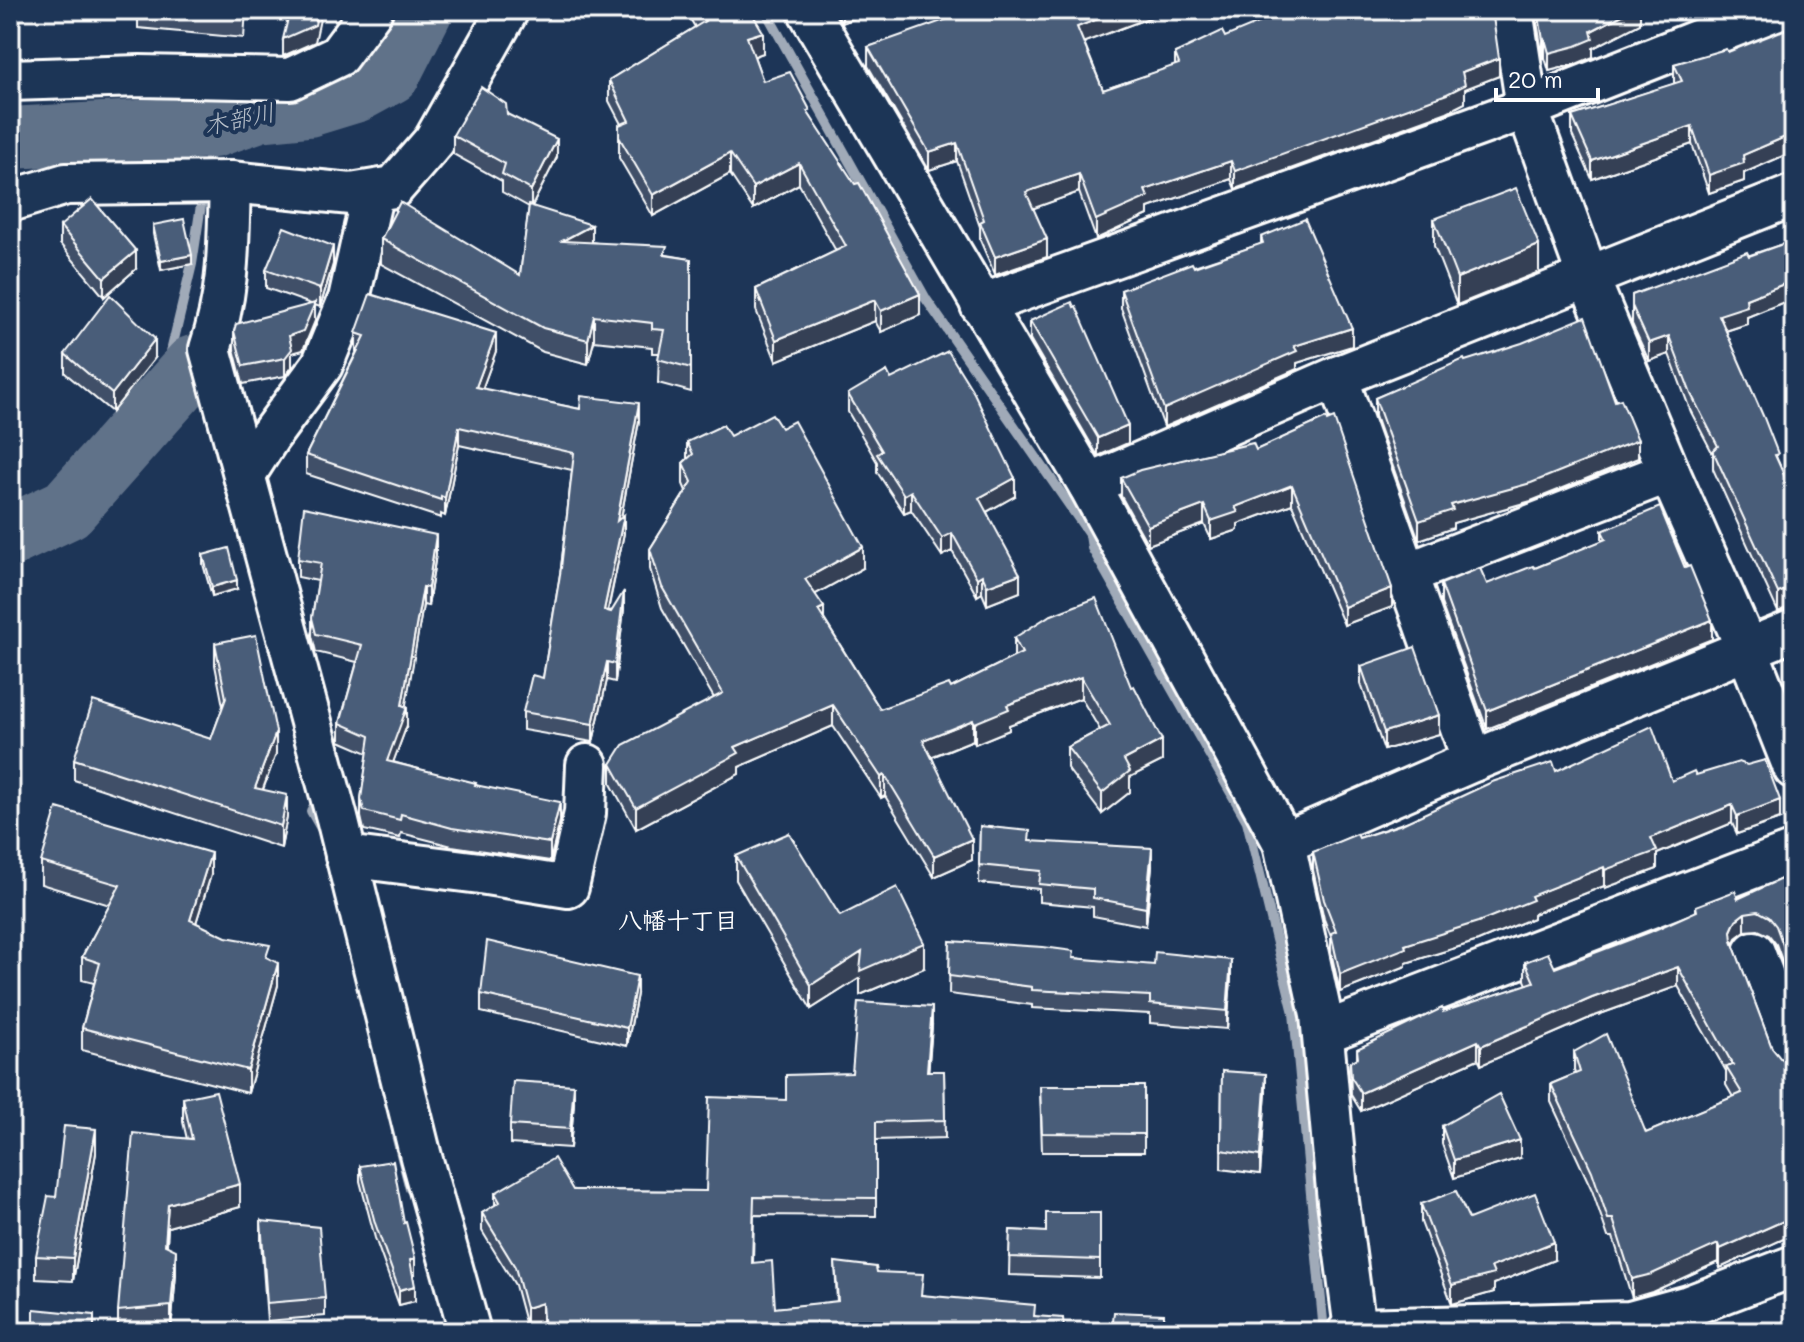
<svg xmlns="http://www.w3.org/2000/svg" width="1804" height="1342" viewBox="0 0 1804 1342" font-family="Mali,'Klee One',sans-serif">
	<rect width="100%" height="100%" fill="#1d3557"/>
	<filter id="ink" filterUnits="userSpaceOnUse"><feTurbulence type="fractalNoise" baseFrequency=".0125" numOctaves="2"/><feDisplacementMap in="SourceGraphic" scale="16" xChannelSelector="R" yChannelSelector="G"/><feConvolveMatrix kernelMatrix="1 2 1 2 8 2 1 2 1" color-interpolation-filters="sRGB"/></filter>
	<g filter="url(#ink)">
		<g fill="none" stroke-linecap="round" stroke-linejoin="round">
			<g stroke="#a0aab8" stroke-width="10">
				<path d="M 765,10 L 926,299 L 1090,535 L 1092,548 L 1247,821 L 1294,1013 L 1324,1332"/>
				<path d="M 206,172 L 213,127"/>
				<path d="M 199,376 L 194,366 L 159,402 L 192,264 L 203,192"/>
				<path d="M 319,797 L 311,811 L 323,832"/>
				<path d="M 396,1135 L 410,1189"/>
			</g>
			<g stroke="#617289" stroke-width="62">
				<path d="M 10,138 L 213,127 L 259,111 L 308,106 L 357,91 L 390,73 L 422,10"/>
				<path d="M 10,536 L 67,509 L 194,366"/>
			</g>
			<g stroke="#fff" stroke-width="46">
				<g id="street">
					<path d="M 808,10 L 1089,485 L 1284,843 L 1321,1015 L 1338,1201 L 1355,1329"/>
					<path d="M 1512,10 L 1527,108 L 1588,277 L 1669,472 L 1747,649 L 1794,768"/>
					<path d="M 10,80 L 140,76 L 290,79 L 338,56 L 372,10"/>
					<path d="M 230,182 C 228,243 230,290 210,349 L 337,818 L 421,1157 L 470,1332"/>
					<path d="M 10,201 L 66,184 L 230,182 L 351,194 L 394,187 L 434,141 L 508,10"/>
					<path d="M 981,305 L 1527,108 L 1775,10"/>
					<path d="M 1337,377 L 1473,761"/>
					<path d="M 244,476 L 269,437 L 322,365 L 349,299 L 373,191"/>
					<path d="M 1089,485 L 1337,377 L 1794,195"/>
					<path d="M 1406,574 L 1669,472"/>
					<path d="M 1284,843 L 1473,761 L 1794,630"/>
					<path d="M 346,856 L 480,873 L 568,887 L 585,813 L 587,765"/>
					<path d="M 1754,952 L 1794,1058"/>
					<path d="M 1323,1033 L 1794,852"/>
					<path d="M 1348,1332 L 1355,1329 L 1630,1322 L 1689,1306 L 1794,1266"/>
				</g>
			</g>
			<use href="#street" stroke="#1d3557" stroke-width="40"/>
		</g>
		<g fill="#405068" stroke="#fff" stroke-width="2">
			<path d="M 138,10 L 246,10 L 244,38 L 138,28 Z"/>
			<path d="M 685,10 L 750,10 L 763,53 L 754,56 L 763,81 L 810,116 L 920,315 L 881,332 L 875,321 L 776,361 L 756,310 L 756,289 L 836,251 L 799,184 L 753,209 L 730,174 L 653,216 L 619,158 L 619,125 L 621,124 L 609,101 L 609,80 L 695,27 Z"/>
			<path d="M 835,10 L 875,10 L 842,23 Z"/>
			<path d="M 984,10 L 1170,10 L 1084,42 L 1103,90 L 1175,66 L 1175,53 L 1225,37 L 1499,76 L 1465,89 L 1465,103 L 1447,112 L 1235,189 L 1231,179 L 1148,208 L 1148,215 L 1096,239 L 1079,192 L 1033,208 L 1047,257 L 995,275 L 980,240 L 980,227 L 957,161 L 929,170 L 868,66 L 868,47 Z"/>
			<path d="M 1535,10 L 1640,10 L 1640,24 L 1593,48 L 1593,57 L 1576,64 L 1549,71 L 1545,58 L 1543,58 Z"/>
			<path d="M 1794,26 L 1794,162 L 1791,163 L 1785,155 L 1744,173 L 1744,181 L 1709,193 L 1692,144 L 1592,179 L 1572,135 L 1572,116 L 1674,84 L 1674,64 L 1728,52 Z"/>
			<path d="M 507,114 L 557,157 L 532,206 L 592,242 L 691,259 L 691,392 L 658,383 L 659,353 L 652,353 L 652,347 L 594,341 L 588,364 L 543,352 L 381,264 L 381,239 L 520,275 L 529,207 L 502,192 L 502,181 L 453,154 L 453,135 Z"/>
			<path d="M 1434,219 L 1539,272 L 1457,305 L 1434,246 Z"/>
			<path d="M 153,225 L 192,264 L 161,270 L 153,234 Z"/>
			<path d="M 60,226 L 136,269 L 104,297 L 60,244 Z"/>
			<path d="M 1261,237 L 1352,346 L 1297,363 L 1297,369 L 1164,427 L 1121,308 L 1121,290 L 1261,244 Z"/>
			<path d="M 1794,240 L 1794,298 L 1747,317 L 1747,324 L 1726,331 L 1778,461 L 1794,497 L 1794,609 L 1786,608 L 1778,612 L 1713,469 L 1713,454 L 1691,412 L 1669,354 L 1649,361 L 1632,324 L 1632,295 Z"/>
			<path d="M 333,264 L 320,307 L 315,305 L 315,321 L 303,350 L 292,353 L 292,367 L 285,376 L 243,384 L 234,349 L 234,331 L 311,304 L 266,288 L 266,270 Z"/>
			<path d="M 1030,321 L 1128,443 L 1098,456 L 1030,339 Z"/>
			<path d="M 356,333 L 496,351 L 482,389 L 639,421 L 621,518 L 624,533 L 608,611 L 624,609 L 615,682 L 607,680 L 593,742 L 523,730 L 523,712 L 543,678 L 561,568 L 572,470 L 459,445 L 445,516 L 441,514 L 441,518 L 306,474 L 306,455 L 357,351 L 356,351 Z"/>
			<path d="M 65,354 L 155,358 L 112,412 L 65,373 Z"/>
			<path d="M 1465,361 L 1615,401 L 1638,458 L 1531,501 L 1453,523 L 1453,528 L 1419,540 L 1375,416 L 1375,398 Z"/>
			<path d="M 891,379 L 1015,496 L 987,512 L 1020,592 L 987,605 L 982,593 L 977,596 L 952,551 L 942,556 L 911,510 L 904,513 L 877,472 L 877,462 L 848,412 L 848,394 Z"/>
			<path d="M 1326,418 L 1392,607 L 1344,625 L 1292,504 L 1238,524 L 1238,530 L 1211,539 L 1204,524 L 1148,545 L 1121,496 L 1121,478 L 1256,450 Z"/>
			<path d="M 730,436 L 863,568 L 815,594 L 824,619 L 880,709 L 951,688 L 1014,657 L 1014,638 L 1131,687 L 1162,761 L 1130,777 L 1130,792 L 1102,814 L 1067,768 L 1067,747 L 1100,730 L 1081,698 L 1009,725 L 1009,730 L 975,744 L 973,740 L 932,757 L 972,860 L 934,877 L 885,796 L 881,798 L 833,726 L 739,767 L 739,774 L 636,829 L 611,784 L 611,764 L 714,698 L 662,608 L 650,569 L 650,549 L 686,491 L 683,484 L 683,463 L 687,459 L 687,442 Z"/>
			<path d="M 1602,531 L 1712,639 L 1487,729 L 1441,603 L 1441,584 L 1487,584 L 1535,568 L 1602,541 Z"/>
			<path d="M 436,554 L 428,606 L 423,605 L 405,706 L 407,725 L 393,762 L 476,785 L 560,821 L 550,861 L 452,846 L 401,833 L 400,838 L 364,830 L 361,817 L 361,799 L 368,753 L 340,741 L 340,723 L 357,662 L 316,652 L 312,636 L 312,618 L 318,581 L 298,577 L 298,559 Z"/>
			<path d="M 203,555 L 237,589 L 212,596 L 203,564 Z"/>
			<path d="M 215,643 L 276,754 L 263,790 L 287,817 L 281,848 L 74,780 L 74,759 L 211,739 L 223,706 L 215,665 Z"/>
			<path d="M 1361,666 L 1439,734 L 1384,750 L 1361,684 Z"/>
			<path d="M 1556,771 L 1672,781 L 1696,775 L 1780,819 L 1737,834 L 1732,823 L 1657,854 L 1657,869 L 1605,888 L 1604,886 L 1533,914 L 1533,918 L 1478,941 L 1406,963 L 1406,966 L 1340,992 L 1331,952 L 1331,937 L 1324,919 L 1313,870 L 1313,852 L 1359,838 Z"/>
			<path d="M 980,826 L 1030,841 L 1152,866 L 1146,926 L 1093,916 L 1093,907 L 1039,902 L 1039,889 L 979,883 Z"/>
			<path d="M 736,856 L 840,916 L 924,968 L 860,995 L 860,978 L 811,1009 L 736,880 Z"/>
			<path d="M 41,862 L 211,875 L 196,923 L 270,959 L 278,985 L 248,1093 L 82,1050 L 82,1028 L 94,983 L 82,980 L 82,957 L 110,905 L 41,884 Z"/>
			<path d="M 1794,873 L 1794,993 L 1776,944 L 1769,935 L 1758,930 L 1745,931 L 1736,938 L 1733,944 L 1772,1048 L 1780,1058 L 1791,1062 L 1794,1062 L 1794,1244 L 1790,1236 L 1720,1268 L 1718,1262 L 1652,1292 L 1632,1298 L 1613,1237 L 1608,1237 L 1592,1190 L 1551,1102 L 1551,1084 L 1575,1074 L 1574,1070 L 1574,1052 L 1646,1133 L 1733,1097 L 1726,1085 L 1726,1071 L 1678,986 L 1592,1017 L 1481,1065 L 1478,1059 L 1361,1111 L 1351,1095 L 1350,1062 L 1357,1059 L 1357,1049 L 1443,1012 L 1527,985 L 1525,980 L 1525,962 L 1555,968 L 1650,932 L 1696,912 L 1696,906 L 1738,899 Z"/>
			<path d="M 950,941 L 1231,979 L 1227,1029 L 1150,1023 L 1150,1014 L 1032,1008 L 1032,1005 L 949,994 Z"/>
			<path d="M 481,994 L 637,994 L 627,1046 L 481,1012 Z"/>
			<path d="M 932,1026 L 928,1071 L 944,1071 L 945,1138 L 876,1140 L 876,1216 L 754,1215 L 753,1263 L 775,1308 L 837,1302 L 835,1262 L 877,1272 L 922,1295 L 1035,1316 L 1064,1329 L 1103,1332 L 543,1332 L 542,1321 L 526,1326 L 515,1285 L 482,1231 L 482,1213 L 495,1205 L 495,1193 L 573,1190 L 706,1191 L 786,1100 L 852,1073 Z"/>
			<path d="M 1222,1071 L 1266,1092 L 1260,1174 L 1221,1169 Z"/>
			<path d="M 1040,1086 L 1144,1086 L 1144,1152 L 1042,1152 Z"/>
			<path d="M 183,1098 L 240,1207 L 168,1227 L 167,1245 L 176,1274 L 171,1330 L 149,1332 L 118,1332 L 118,1311 L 187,1139 L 183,1122 Z"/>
			<path d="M 574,1103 L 570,1148 L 510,1144 L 510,1125 Z"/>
			<path d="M 1442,1126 L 1520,1158 L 1454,1178 L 1442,1144 Z"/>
			<path d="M 96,1153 L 73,1281 L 36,1279 L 36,1256 Z"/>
			<path d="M 360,1166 L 404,1223 L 415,1274 L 413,1274 L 415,1301 L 399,1305 L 375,1238 L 360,1181 Z"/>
			<path d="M 1421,1204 L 1554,1260 L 1494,1284 L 1494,1292 L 1452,1304 L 1421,1222 Z"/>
			<path d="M 1100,1213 L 1100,1278 L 1009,1275 L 1010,1230 L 1046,1232 Z"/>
			<path d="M 261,1221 L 325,1298 L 325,1316 L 267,1321 L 261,1240 Z"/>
		</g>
		<g fill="#344155" stroke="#fff" stroke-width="2">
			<path d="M 318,10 L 322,10 L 315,42 L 283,56 L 283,39 Z"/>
			<path d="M 842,10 L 875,10 L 842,23 Z"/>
			<path d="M 1121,10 L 1170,10 L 1077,45 L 1077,27 Z"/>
			<path d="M 1632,10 L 1640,10 L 1640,24 L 1593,48 L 1593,57 L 1576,64 L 1549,71 L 1549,53 Z"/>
			<path d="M 763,32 L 763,53 L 747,59 L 747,37 Z"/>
			<path d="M 1545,39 L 1545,58 L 1543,58 L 1543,40 Z"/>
			<path d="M 1499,58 L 1499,76 L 1465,89 L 1465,103 L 1447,112 L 1235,189 L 1235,171 L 1462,72 Z"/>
			<path d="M 1692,126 L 1692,144 L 1592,179 L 1592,161 Z"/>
			<path d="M 1785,137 L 1785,155 L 1744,173 L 1744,181 L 1709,193 L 1709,175 L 1743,155 Z"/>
			<path d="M 557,139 L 557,157 L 531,208 L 531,190 Z"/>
			<path d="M 957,143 L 957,161 L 929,170 L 929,152 Z"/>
			<path d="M 1794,143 L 1794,162 L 1791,163 L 1791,145 Z"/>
			<path d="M 730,153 L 730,174 L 653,216 L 653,195 Z"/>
			<path d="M 1231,161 L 1231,179 L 1148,208 L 1148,215 L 1096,239 L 1096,220 L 1145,190 Z"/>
			<path d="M 799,163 L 799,184 L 753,209 L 753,187 Z"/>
			<path d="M 1079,174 L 1079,192 L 1026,211 L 1026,192 Z"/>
			<path d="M 592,225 L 592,249 L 562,241 Z"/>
			<path d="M 1047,239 L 1047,257 L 995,275 L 995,257 Z"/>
			<path d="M 1539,245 L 1539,272 L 1457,305 L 1457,278 Z"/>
			<path d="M 333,246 L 333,264 L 320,307 L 320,289 Z"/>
			<path d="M 136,251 L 136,269 L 104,297 L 104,278 Z"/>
			<path d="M 192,255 L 192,264 L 161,270 L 161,261 Z"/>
			<path d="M 1794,280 L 1794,298 L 1747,317 L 1747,324 L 1719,333 L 1719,315 L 1746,299 Z"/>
			<path d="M 920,294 L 920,315 L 881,332 L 881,311 Z"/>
			<path d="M 875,300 L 875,321 L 776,361 L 776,340 Z"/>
			<path d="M 315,303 L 315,321 L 303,350 L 292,353 L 292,367 L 285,376 L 285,358 L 289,336 Z"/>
			<path d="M 594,316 L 594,341 L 588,364 L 588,340 Z"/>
			<path d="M 1352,328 L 1352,346 L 1297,363 L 1297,369 L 1164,427 L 1164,409 L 1294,346 Z"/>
			<path d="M 496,333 L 496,351 L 476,406 L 476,387 Z"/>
			<path d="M 1669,336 L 1669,354 L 1649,361 L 1649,343 Z"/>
			<path d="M 155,339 L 155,358 L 112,412 L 112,394 Z"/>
			<path d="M 639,403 L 639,421 L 617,539 L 617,521 Z"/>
			<path d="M 1128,425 L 1128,443 L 1098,456 L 1098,438 Z"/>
			<path d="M 459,427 L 459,445 L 445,516 L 445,498 Z"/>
			<path d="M 1638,440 L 1638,458 L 1531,501 L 1453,523 L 1453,528 L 1419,540 L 1419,521 L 1451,505 Z"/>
			<path d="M 1015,478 L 1015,496 L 979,516 L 979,498 Z"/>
			<path d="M 1292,485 L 1292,504 L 1238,524 L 1238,530 L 1211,539 L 1211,521 L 1235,507 Z"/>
			<path d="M 911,491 L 911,510 L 904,513 L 904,495 Z"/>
			<path d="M 1204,505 L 1204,524 L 1148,545 L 1148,526 Z"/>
			<path d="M 624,515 L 624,533 L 604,628 L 604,610 Z"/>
			<path d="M 952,533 L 952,551 L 942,556 L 942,538 Z"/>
			<path d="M 436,535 L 436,554 L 428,606 L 428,588 Z"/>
			<path d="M 863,547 L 863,568 L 805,600 L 805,579 Z"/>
			<path d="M 1020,574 L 1020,592 L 987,605 L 987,586 Z"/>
			<path d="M 982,575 L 982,593 L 977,596 L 977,578 Z"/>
			<path d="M 237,580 L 237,589 L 212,596 L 212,587 Z"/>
			<path d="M 423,587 L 423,605 L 404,716 L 407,707 L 407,725 L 387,779 L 387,761 L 402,705 Z"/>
			<path d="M 1392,588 L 1392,607 L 1344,625 L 1344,607 Z"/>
			<path d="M 1786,590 L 1786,608 L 1778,612 L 1778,593 Z"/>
			<path d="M 624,591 L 624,609 L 615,682 L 615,664 Z"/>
			<path d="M 824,607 L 824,628 L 818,610 Z"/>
			<path d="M 1712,620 L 1712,639 L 1487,729 L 1487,711 Z"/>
			<path d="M 607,662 L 607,680 L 593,742 L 593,724 Z"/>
			<path d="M 1081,677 L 1081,698 L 1009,725 L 1009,730 L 975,744 L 975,723 L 1007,705 Z"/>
			<path d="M 833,705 L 833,726 L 739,767 L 739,774 L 636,829 L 636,808 L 735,747 Z"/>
			<path d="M 1439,715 L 1439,734 L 1384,750 L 1384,732 Z"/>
			<path d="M 973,720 L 973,740 L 923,760 L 923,740 Z"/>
			<path d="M 276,732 L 276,754 L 255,810 L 255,788 Z"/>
			<path d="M 1162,740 L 1162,761 L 1130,777 L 1130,792 L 1102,814 L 1102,793 L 1124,760 Z"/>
			<path d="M 885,775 L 885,796 L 881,798 L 881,777 Z"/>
			<path d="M 287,795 L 287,817 L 281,848 L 281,826 Z"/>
			<path d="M 1780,800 L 1780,819 L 1737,834 L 1737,816 Z"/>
			<path d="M 560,802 L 560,821 L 550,861 L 550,843 Z"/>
			<path d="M 1732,805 L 1732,823 L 1657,854 L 1657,869 L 1605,888 L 1605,870 L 1651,838 Z"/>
			<path d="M 972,839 L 972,860 L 934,877 L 934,856 Z"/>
			<path d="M 1152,848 L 1152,866 L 1146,926 L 1146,908 Z"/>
			<path d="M 211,853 L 211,875 L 190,942 L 190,920 Z"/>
			<path d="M 1604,867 L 1604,886 L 1533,914 L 1533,918 L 1478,941 L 1406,963 L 1406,966 L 1340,992 L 1340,974 L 1405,945 Z"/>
			<path d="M 1745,913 L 1745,931 L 1736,938 L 1731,949 L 1731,931 L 1736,920 Z"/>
			<path d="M 924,943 L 924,968 L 860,995 L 860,978 L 811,1009 L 811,985 L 862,952 Z"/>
			<path d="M 1231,960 L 1231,979 L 1227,1029 L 1227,1011 Z"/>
			<path d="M 278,963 L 278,985 L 248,1093 L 248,1070 Z"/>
			<path d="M 1678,967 L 1678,986 L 1592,1017 L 1481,1065 L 1481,1046 L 1592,998 Z"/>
			<path d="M 637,976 L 637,994 L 627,1046 L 627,1028 Z"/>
			<path d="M 932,1007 L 932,1026 L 927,1089 L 927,1071 Z"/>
			<path d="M 1478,1041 L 1478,1059 L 1361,1111 L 1361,1093 Z"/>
			<path d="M 1266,1074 L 1266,1092 L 1260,1174 L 1260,1156 Z"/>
			<path d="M 574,1085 L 574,1103 L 570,1148 L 570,1129 Z"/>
			<path d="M 96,1129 L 96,1153 L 73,1281 L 73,1258 Z"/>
			<path d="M 1520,1140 L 1520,1158 L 1454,1178 L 1454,1160 Z"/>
			<path d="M 240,1184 L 240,1207 L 168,1227 L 165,1268 L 165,1245 L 168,1204 Z"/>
			<path d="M 1790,1218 L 1790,1236 L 1720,1268 L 1720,1249 Z"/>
			<path d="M 1554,1242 L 1554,1260 L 1494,1284 L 1494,1292 L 1452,1304 L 1452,1285 L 1491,1267 Z"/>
			<path d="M 1718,1244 L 1718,1262 L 1652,1292 L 1632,1298 L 1632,1279 Z"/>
			<path d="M 176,1250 L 176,1274 L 171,1330 L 171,1306 Z"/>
			<path d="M 415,1258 L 415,1274 L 410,1275 L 410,1260 Z"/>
			<path d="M 415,1286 L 415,1301 L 399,1305 L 399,1290 Z"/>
			<path d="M 542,1303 L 542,1321 L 526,1326 L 526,1308 Z"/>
		</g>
		<g fill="#4a5d79" stroke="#fff" stroke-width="2">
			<path d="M 290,10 L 318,10 L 315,25 L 283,39 Z"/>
			<path d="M 698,10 L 750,10 L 763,32 L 747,37 L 763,81 L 790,72 L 810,110 L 807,111 L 855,184 L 859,183 L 920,294 L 881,311 L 875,300 L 776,340 L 756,289 L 846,246 L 799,163 L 753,187 L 730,153 L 653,195 L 619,137 L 619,125 L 629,121 L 609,80 L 705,21 Z"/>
			<path d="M 984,10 L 1121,10 L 1077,27 L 1103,90 L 1179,64 L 1175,53 L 1222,31 L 1225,37 L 1290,10 L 1492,10 L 1499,58 L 1462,72 L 1465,85 L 1447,94 L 1235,171 L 1231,161 L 1145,190 L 1148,197 L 1096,220 L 1079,174 L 1026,192 L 1047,239 L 995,257 L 980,222 L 984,220 L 957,143 L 929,152 L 868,47 L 970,11 L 971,14 Z"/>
			<path d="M 1538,10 L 1632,10 L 1591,31 L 1593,39 L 1576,46 L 1549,53 L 1545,39 L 1543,40 Z"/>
			<path d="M 1794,26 L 1794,143 L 1791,145 L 1785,137 L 1743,155 L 1744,163 L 1709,175 L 1692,126 L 1592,161 L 1572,116 L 1682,81 L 1674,64 L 1726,49 L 1728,52 Z"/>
			<path d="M 481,87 L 506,104 L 507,114 L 557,139 L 531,190 L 502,174 L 505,164 L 453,135 Z"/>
			<path d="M 1516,188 L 1539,245 L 1457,278 L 1434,219 Z"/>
			<path d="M 92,199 L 136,251 L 104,278 L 60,226 Z"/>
			<path d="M 400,202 L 520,275 L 529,205 L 592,225 L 562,241 L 667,246 L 664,255 L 691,259 L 691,368 L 658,359 L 664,330 L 652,329 L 652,323 L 594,316 L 588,340 L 543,328 L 381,239 Z"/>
			<path d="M 184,219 L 192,255 L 161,261 L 153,225 Z"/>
			<path d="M 1305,219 L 1352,328 L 1294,346 L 1297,351 L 1164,409 L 1121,290 L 1192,263 L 1194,267 L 1263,243 L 1261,237 Z"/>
			<path d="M 284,227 L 333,246 L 320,289 L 266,270 Z"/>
			<path d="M 1794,240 L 1794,280 L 1746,299 L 1747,306 L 1719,315 L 1764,418 L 1778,454 L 1775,455 L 1794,497 L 1794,590 L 1786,590 L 1778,593 L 1713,451 L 1718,446 L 1691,394 L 1669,336 L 1649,343 L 1632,306 L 1632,295 L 1747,252 L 1749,256 Z"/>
			<path d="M 370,294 L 496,333 L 476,387 L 580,409 L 581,396 L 639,403 L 617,521 L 624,515 L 604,610 L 611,612 L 624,591 L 615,664 L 607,662 L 593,724 L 523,712 L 532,675 L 543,678 L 561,568 L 574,453 L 459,427 L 445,498 L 441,496 L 441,500 L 306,455 L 365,336 L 356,333 Z"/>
			<path d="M 110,295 L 155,339 L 112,394 L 65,354 Z"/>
			<path d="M 1072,302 L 1074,307 L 1076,306 L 1128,425 L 1098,438 L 1030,321 Z"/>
			<path d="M 315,303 L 303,331 L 289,336 L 292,349 L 285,358 L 243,366 L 234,331 L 236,324 Z"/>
			<path d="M 1585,317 L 1615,401 L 1621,399 L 1638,440 L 1531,483 L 1451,505 L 1453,510 L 1419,521 L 1375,398 L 1464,359 L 1465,361 L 1522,343 Z"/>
			<path d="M 948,351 L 974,393 L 1015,478 L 979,498 L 1020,574 L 987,586 L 982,575 L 977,578 L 952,533 L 942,538 L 911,491 L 904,495 L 877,454 L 882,451 L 848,394 L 887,371 L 891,379 Z"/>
			<path d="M 772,414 L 781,428 L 794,421 L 863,547 L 805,579 L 824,607 L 818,610 L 880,709 L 949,684 L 951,688 L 1022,653 L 1014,638 L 1049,616 L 1096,598 L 1131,687 L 1134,686 L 1162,740 L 1124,760 L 1130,771 L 1102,793 L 1067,747 L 1110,725 L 1081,677 L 1007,705 L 1009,709 L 975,723 L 973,720 L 923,740 L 972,839 L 934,856 L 885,775 L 881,777 L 833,705 L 735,747 L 739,753 L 636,808 L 611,764 L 623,745 L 723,693 L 662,587 L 650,549 L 692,482 L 683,463 L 693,454 L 687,442 L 723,425 L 730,436 Z"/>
			<path d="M 1326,418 L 1327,421 L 1334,418 L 1392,588 L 1344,607 L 1292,485 L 1235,507 L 1238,512 L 1211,521 L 1204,505 L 1148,526 L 1121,478 L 1140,470 L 1253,443 L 1256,450 Z"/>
			<path d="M 304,507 L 436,535 L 428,588 L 423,587 L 402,705 L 407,707 L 387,761 L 476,783 L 475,785 L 560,802 L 550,843 L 452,828 L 401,814 L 400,820 L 364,811 L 361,799 L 370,736 L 340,723 L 362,645 L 316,634 L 312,618 L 321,563 L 298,559 Z"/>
			<path d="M 1660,507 L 1685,568 L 1690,566 L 1712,620 L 1487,711 L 1441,584 L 1480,568 L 1487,584 L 1533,566 L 1535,568 L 1606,539 L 1602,531 Z"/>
			<path d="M 229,548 L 237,580 L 212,587 L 203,555 Z"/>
			<path d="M 256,635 L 276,732 L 255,788 L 287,795 L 281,826 L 74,759 L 93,701 L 211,739 L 226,698 L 215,643 Z"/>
			<path d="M 1415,647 L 1439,715 L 1384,732 L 1361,666 Z"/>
			<path d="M 1652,726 L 1672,781 L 1694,771 L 1696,775 L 1739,762 L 1747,765 L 1765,760 L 1780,800 L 1737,816 L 1732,805 L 1651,838 L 1657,851 L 1605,870 L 1604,867 L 1531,896 L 1533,900 L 1478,922 L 1405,945 L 1406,948 L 1340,974 L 1331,933 L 1336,931 L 1324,900 L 1313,852 L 1357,834 L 1359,838 L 1402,824 L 1492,782 L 1553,762 L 1556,771 Z"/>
			<path d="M 57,808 L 211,853 L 190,920 L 226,937 L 270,945 L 266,957 L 278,963 L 248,1070 L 82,1028 L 100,963 L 82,957 L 120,885 L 41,862 Z"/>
			<path d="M 980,826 L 1030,831 L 1029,841 L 1152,848 L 1146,908 L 1093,898 L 1093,889 L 1039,884 L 1041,871 L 979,865 Z"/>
			<path d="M 789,833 L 840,916 L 897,887 L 924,943 L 860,971 L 862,952 L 811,985 L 736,856 Z"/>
			<path d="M 1794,873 L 1794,922 L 1792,923 L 1794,926 L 1794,975 L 1776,926 L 1769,917 L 1758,911 L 1745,913 L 1736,920 L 1731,931 L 1732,941 L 1772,1048 L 1780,1058 L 1791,1062 L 1794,1062 L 1794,1225 L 1790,1218 L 1720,1249 L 1718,1244 L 1652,1274 L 1632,1279 L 1613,1219 L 1608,1219 L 1592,1171 L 1551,1084 L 1580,1072 L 1574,1052 L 1606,1034 L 1646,1133 L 1742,1093 L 1726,1067 L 1733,1065 L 1678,967 L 1592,998 L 1481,1046 L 1478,1041 L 1361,1093 L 1351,1077 L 1350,1062 L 1358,1058 L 1357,1049 L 1442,1008 L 1443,1012 L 1534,982 L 1525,962 L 1548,953 L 1555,968 L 1650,932 L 1697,911 L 1696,906 L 1735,891 L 1738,899 Z"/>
			<path d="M 487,941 L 637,976 L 627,1028 L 481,994 Z"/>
			<path d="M 950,941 L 1043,947 L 1074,951 L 1073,958 L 1154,965 L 1155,952 L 1231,960 L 1227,1011 L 1150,1004 L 1150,996 L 1032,990 L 1032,987 L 949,976 Z"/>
			<path d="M 858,1002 L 932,1007 L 927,1071 L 944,1071 L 945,1120 L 876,1122 L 876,1198 L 754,1197 L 752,1263 L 772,1261 L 775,1308 L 838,1301 L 835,1262 L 876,1267 L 877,1272 L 923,1274 L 921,1295 L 1035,1305 L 1034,1316 L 1063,1318 L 1064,1329 L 1103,1332 L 906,1332 L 778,1330 L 778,1332 L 544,1332 L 542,1303 L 526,1308 L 515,1267 L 482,1213 L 500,1202 L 495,1193 L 554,1158 L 573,1190 L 706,1191 L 709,1097 L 786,1100 L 786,1075 L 852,1073 Z"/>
			<path d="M 1222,1071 L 1266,1074 L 1260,1156 L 1221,1150 Z"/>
			<path d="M 513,1081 L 574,1085 L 570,1129 L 510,1125 Z"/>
			<path d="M 1040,1086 L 1144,1086 L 1144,1134 L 1042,1133 Z"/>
			<path d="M 216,1091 L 240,1184 L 168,1204 L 165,1245 L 176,1250 L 171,1306 L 118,1311 L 133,1133 L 192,1139 L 183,1098 Z"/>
			<path d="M 1499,1094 L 1520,1140 L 1454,1160 L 1442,1126 Z"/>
			<path d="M 64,1126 L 96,1129 L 73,1258 L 36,1256 L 48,1196 L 56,1197 Z"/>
			<path d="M 393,1161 L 404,1223 L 406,1222 L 415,1258 L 410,1260 L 415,1286 L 399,1290 L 375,1223 L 360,1166 Z"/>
			<path d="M 1456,1191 L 1469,1219 L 1535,1193 L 1554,1242 L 1491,1267 L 1494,1274 L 1452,1285 L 1421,1204 Z"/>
			<path d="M 1046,1213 L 1100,1213 L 1100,1260 L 1009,1257 L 1010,1230 L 1046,1232 Z"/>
			<path d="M 261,1221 L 319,1227 L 325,1298 L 267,1303 Z"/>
			<path d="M 34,1309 L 94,1315 L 94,1332 L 34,1332 Z"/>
			<path d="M 1114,1312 L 1164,1314 L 1164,1327 L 1188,1331 L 1241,1332 L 1112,1332 Z"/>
			<path d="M 1604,1327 L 1646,1327 L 1647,1332 L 1604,1332 Z"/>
			<path d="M 1779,1328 L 1779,1332 L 1747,1332 L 1747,1330 Z"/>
		</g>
	</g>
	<g text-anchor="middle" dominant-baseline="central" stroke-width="8" stroke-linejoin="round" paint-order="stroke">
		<g font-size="24" font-style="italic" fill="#b8c0ca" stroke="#1d3557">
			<text transform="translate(239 118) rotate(-12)">木部川</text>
		</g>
		<g font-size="24" font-weight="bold" fill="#fff" stroke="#1d3557">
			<text x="678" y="919">八幡十丁目</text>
		</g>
	</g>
	<rect width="1804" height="1342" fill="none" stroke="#1d3557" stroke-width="40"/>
	<rect x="20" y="20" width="1764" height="1302" fill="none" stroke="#fff" stroke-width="3" filter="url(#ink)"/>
	<path d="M1496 88v12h102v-12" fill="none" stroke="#ffffff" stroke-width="4"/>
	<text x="1508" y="88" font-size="24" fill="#ffffff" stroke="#1d3557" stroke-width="6" paint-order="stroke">20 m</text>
</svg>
